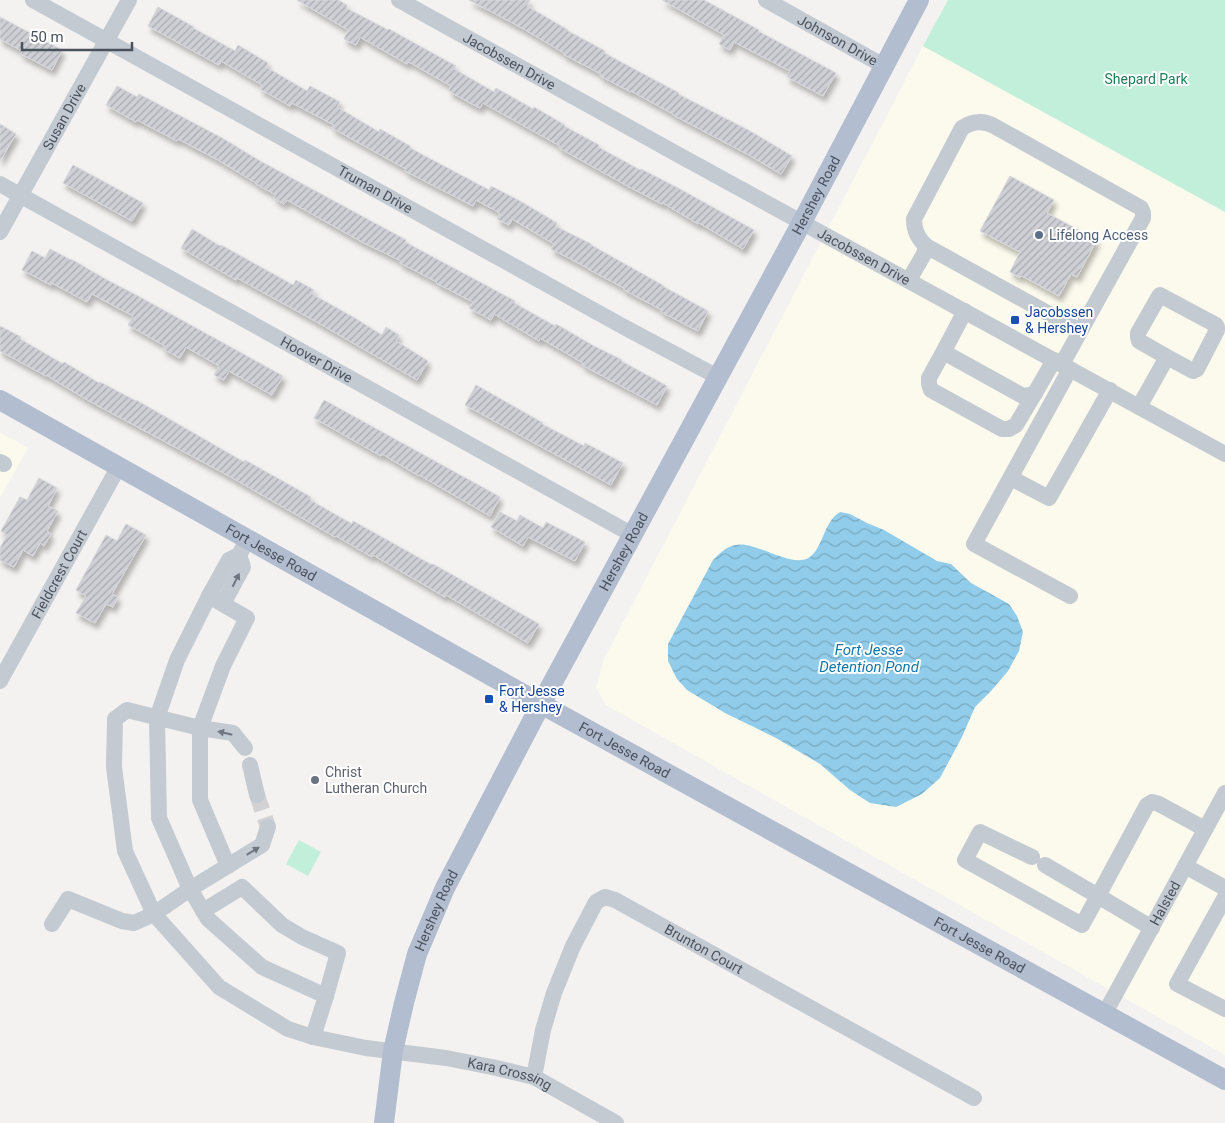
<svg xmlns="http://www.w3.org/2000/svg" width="1225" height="1123" viewBox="0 0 1225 1123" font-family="Roboto,sans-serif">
	<defs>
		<pattern id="water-waves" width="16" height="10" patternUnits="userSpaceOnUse" patternTransform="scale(1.25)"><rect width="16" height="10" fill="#91cdea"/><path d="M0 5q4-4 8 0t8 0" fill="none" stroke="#78a9c1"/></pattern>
		<pattern id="building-hatch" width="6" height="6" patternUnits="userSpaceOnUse" patternTransform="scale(1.25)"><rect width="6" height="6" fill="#cfd0d5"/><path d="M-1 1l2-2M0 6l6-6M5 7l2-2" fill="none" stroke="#aaabb0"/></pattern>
		<filter id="shadow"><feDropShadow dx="3" dy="5.5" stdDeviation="2.5" flood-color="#0004"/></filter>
	</defs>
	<rect width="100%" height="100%" fill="#f4f2f1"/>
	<g fill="#fcfaed">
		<path d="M 923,46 L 1225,212 L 1225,1055 L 606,705 L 596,688 L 604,659 Z"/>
		<path d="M 0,432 L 28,448 L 0,498 Z"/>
	</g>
	<g fill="#c2efd9">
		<path d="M 948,0 L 1225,0 L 1225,212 L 923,46 Z"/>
		<path d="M 299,840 L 321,852 L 308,876 L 286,864 Z"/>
	</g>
	<path fill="url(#water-waves)" d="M 840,512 L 850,514 L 867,523 L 884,530 L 937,561 L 951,564 L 971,583 L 1009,604 L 1017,616 L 1023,632 L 1019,651 L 1008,671 L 991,691 L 975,707 L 962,737 L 940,778 L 922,794 L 896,807 L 870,803 L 850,790 L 820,764 L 776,738 L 725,713 L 687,690 L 677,679 L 668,661 L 668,644 L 713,560 C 720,553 726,547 735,545 C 756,540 792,570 810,557 C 821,549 824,527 834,517 C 835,515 838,514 840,512 Z"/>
	<g fill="url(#building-hatch)" stroke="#d6d7dc" filter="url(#shadow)">
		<path d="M 297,0 L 338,0 L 347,5 L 346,8 L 388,30 L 389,29 L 425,49 L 456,66 L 454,69 L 494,92 L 496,88 L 533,109 L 534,107 L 565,125 L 564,126 L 599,145 L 598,147 L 640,170 L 641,169 L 678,188 L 754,230 L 743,249 L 699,223 L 698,224 L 663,203 L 662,204 L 631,188 L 559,148 L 560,146 L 483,103 L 480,108 L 470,103 L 449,91 L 451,86 L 409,62 L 407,64 L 360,37 L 356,45 L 344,39 L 348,30 Z"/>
		<path d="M 469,0 L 530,0 L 527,6 L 568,30 L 568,31 L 605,51 L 604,53 L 679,93 L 678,94 L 750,131 L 792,156 L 781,174 L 747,154 L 673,115 L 673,114 L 631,91 L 631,92 L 600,76 L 601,74 L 563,54 L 564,53 L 522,28 Z"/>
		<path d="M 662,0 L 704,0 L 759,30 L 758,31 L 836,73 L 823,96 L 787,77 L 790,71 L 734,42 L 730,50 L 719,44 L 724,35 Z"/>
		<path d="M 158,7 L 194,27 L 193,28 L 235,51 L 238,45 L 268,63 L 266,67 L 307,91 L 310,86 L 340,102 L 337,107 L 379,132 L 380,129 L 410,146 L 410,148 L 489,190 L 491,186 L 520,201 L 557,223 L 555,226 L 591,244 L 591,245 L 664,286 L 664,287 L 708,311 L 698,331 L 661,312 L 662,310 L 624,290 L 624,288 L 588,269 L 588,268 L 551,249 L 554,244 L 512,219 L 509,225 L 497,219 L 500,213 L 476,200 L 473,206 L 405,171 L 406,169 L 332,128 L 334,125 L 292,103 L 290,106 L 260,89 L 262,85 L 221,61 L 219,65 L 148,26 Z"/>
		<path d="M 0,17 L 62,50 L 52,70 L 21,54 L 22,51 L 0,39 Z"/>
		<path d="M 117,86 L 137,97 L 139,94 L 222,138 L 260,161 L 406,240 L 405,242 L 515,301 L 514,303 L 555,326 L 556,324 L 592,345 L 622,360 L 621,361 L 667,386 L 657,405 L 582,365 L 583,363 L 540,338 L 539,341 L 494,314 L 491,320 L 469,308 L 473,302 L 436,283 L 437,282 L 400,263 L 401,261 L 362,242 L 287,200 L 284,204 L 274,198 L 276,195 L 256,184 L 256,183 L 218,160 L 178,139 L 177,141 L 137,120 L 136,122 L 106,105 Z"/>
		<path d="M 0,124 L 16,134 L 0,161 Z"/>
		<path d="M 73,165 L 143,203 L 132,221 L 63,183 Z"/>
		<path d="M 1010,176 L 1054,200 L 1047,213 L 1097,240 L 1077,277 L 1071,274 L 1059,296 L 1022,276 L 1019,277 L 1010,272 L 1020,252 L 980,231 Z"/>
		<path d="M 192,229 L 220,246 L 221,245 L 293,285 L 296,280 L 314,290 L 312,294 L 353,317 L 382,335 L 386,327 L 399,335 L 396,341 L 428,361 L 417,380 L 315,321 L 237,278 L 236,280 L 181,248 Z"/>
		<path d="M 50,249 L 71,260 L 71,259 L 107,280 L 138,296 L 283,376 L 272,395 L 229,371 L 224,380 L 214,375 L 219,366 L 186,347 L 180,358 L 163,349 L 165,346 L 128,325 L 133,316 L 92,294 L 87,302 L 52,283 L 51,285 L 22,270 L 32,251 L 45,258 Z"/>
		<path d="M 0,326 L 21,337 L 20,339 L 63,364 L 64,362 L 99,383 L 100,382 L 136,401 L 136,400 L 244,462 L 245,460 L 311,497 L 310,500 L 352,524 L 353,521 L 432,565 L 433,564 L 539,624 L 528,643 L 446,595 L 445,597 L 373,555 L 372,557 L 336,536 L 335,537 L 229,476 L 89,401 L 46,375 L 46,376 L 0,351 Z"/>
		<path d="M 476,385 L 543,423 L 542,424 L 584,446 L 585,443 L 623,463 L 611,485 L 465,405 Z"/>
		<path d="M 324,400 L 500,497 L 490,516 L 419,475 L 419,476 L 382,454 L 381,456 L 314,418 Z"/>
		<path d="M 39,478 L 57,488 L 48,506 L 58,511 L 47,531 L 51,534 L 44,546 L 40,543 L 33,556 L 23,550 L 14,567 L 0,560 L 0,548 L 7,535 L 1,531 L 20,497 L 27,500 Z"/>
		<path d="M 500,512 L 517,521 L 520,515 L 543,528 L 546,522 L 585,542 L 575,561 L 528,537 L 523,546 L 491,527 Z"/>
		<path d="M 126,524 L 146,535 L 112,594 L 118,597 L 113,607 L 106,604 L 95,623 L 76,613 L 86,596 L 76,590 L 106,535 L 117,541 Z"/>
	</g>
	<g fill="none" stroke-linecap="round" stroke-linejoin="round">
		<path stroke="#d2d2d4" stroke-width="16" stroke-dasharray="16 8" stroke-linecap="butt" d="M 257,795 L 268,827"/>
		<g stroke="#c3cad2" stroke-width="16">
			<path id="s1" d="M 33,0 L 624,327 L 718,377"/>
			<path id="s2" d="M 399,0 L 686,159 L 1225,454"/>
			<path id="s3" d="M 766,0 L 884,66"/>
			<path id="s4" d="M 0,184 L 633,535"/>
			<path id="s5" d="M 0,232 L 129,0"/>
			<path d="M 926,246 L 1080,331"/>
			<path d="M 909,280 L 924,254 L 926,246 C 918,238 914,231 914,219 L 962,128 C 973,121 983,120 994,126 L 1141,208 L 1143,213 L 1143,218 L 1062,364"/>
			<path d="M 965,311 L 946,347 L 945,350 L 947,354 L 1023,396 L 1030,395 L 1035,393 L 1054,360"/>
			<path d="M 946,347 L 929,378 L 929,384 L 931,390 L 1002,429 L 1009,429 L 1016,425 L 1035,393"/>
			<path d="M 1139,407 L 1167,357 L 1139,341 L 1138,337 L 1138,333 L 1158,298 L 1160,295 L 1216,325 L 1217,327 L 1217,330 L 1197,369 L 1193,371 L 1167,357"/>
			<path d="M 0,462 L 4,464"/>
			<path d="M 1011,478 L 1049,498 L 1110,390"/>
			<path d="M 248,539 L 239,555 L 229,560 L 209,596 L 177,660 L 157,718 L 159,818 L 190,889 L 208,919 L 262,967 L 326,996 L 313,1037"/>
			<path d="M 209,596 L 247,618 L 223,666 L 200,728 L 200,800 L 228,866"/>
			<path d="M 1070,596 L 974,544 L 1070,369"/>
			<path d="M 223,604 L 243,567 L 239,555"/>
			<path id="s6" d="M 0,681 L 119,466"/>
			<path id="s7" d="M 245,748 L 233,733 L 200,728 L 127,710 L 115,719 L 114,767 L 125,851 L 154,914 L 219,987 L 288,1029 L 313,1037 L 366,1048 L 446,1058 L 492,1067 L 534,1077 L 616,1123"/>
			<path d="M 250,765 L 257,795"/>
			<path d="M 1032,857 L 980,832 L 965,860 L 1082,925 L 1098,896 L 1045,865"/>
			<path d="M 1185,866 L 1225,888"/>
			<path d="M 1225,897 L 1177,984 L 1225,1009"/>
			<path d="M 203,911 L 242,887 L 282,925 L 302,937 L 338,953 L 326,996"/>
			<path d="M 52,924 L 68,899 L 122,921 L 134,923 L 154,914 L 190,889 L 262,845 L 268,827"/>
			<path d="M 1152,928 L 1098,896 L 1147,805 L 1152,802 L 1159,804 L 1205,829"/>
			<path id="s8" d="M 1105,1013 L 1225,793"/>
			<path id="s9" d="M 534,1077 L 543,1030 L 554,993 L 573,946 L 596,902 L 605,897 L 615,900 L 974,1098"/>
		</g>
		<g stroke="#b2bdcf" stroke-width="20">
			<path id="s10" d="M 0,400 L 541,704 L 1225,1080"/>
			<path id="s11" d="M 384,1123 L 393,1051 L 404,1003 L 417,954 L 445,888 L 541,704 L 802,222 L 919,0"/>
		</g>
	</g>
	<defs><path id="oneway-solid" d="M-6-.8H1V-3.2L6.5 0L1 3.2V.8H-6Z" transform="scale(1.25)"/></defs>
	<g fill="#6e7681">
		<use href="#oneway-solid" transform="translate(236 580) rotate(-63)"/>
		<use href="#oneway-solid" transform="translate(225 733) rotate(-167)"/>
		<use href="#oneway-solid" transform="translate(253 851) rotate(-31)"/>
	</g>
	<circle fill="#5c6f8a" stroke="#fff" stroke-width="2" cx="1039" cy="235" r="5"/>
	<g fill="#1a4fb4" stroke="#fff" stroke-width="2">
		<rect x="1010" y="315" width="10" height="10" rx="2.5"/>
		<rect x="484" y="694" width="10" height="10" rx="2.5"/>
	</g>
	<circle fill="#6b7280" stroke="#fff" stroke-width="2" cx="315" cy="780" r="5"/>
	<g text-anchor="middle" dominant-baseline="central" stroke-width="4" stroke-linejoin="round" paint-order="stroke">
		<g font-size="14" fill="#4a525e" stroke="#fff">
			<text stroke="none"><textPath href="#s3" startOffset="82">Johnson Drive</textPath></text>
			<text stroke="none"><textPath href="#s2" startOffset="126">Jacobssen Drive</textPath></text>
			<text stroke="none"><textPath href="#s5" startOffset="132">Susan Drive</textPath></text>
			<text stroke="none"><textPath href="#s1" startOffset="391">Truman Drive</textPath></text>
			<text stroke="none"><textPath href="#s11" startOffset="1030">Hershey Road</textPath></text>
			<text stroke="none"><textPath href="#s2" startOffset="531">Jacobssen Drive</textPath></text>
			<text stroke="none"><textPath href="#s4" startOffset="362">Hoover Drive</textPath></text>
			<text stroke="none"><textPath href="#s11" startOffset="625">Hershey Road</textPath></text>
			<text stroke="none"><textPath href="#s10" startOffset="311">Fort Jesse Road</textPath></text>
			<text stroke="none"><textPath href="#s6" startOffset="122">Fieldcrest Court</textPath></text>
			<text stroke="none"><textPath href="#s10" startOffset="716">Fort Jesse Road</textPath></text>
			<text stroke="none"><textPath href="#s8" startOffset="125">Halsted</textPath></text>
			<text stroke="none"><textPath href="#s11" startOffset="220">Hershey Road</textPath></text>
			<text stroke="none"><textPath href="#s10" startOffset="1121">Fort Jesse Road</textPath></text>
			<text stroke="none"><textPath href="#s9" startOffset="309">Brunton Court</textPath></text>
			<text stroke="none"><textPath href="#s7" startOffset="750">Kara Crossing</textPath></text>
		</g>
		<g font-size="14" fill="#1b7f59" stroke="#fff">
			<text x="1146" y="79">Shepard Park</text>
		</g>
		<g font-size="14" fill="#4e5e75" stroke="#fff" text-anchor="start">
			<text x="1049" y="235">Lifelong Access</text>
		</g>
		<g font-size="14" fill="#164399" stroke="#fff" text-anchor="start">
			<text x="1025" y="312">Jacobssen<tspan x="1025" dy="16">&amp; Hershey</tspan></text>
			<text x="499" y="691">Fort Jesse<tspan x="499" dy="16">&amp; Hershey</tspan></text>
		</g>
		<g font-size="14" fill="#5b616d" stroke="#fff" text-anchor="start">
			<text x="325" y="772">Christ<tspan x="325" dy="16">Lutheran Church</tspan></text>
		</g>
		<g font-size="15" font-style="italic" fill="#17a" stroke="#fff">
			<text x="869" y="650">Fort Jesse<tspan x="869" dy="17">Detention Pond</tspan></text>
		</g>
	</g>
	<path d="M22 42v8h110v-8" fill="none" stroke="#4a525e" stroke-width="2.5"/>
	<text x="30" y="42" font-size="15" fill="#4a525e" stroke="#ffffff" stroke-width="4" paint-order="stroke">50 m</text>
</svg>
